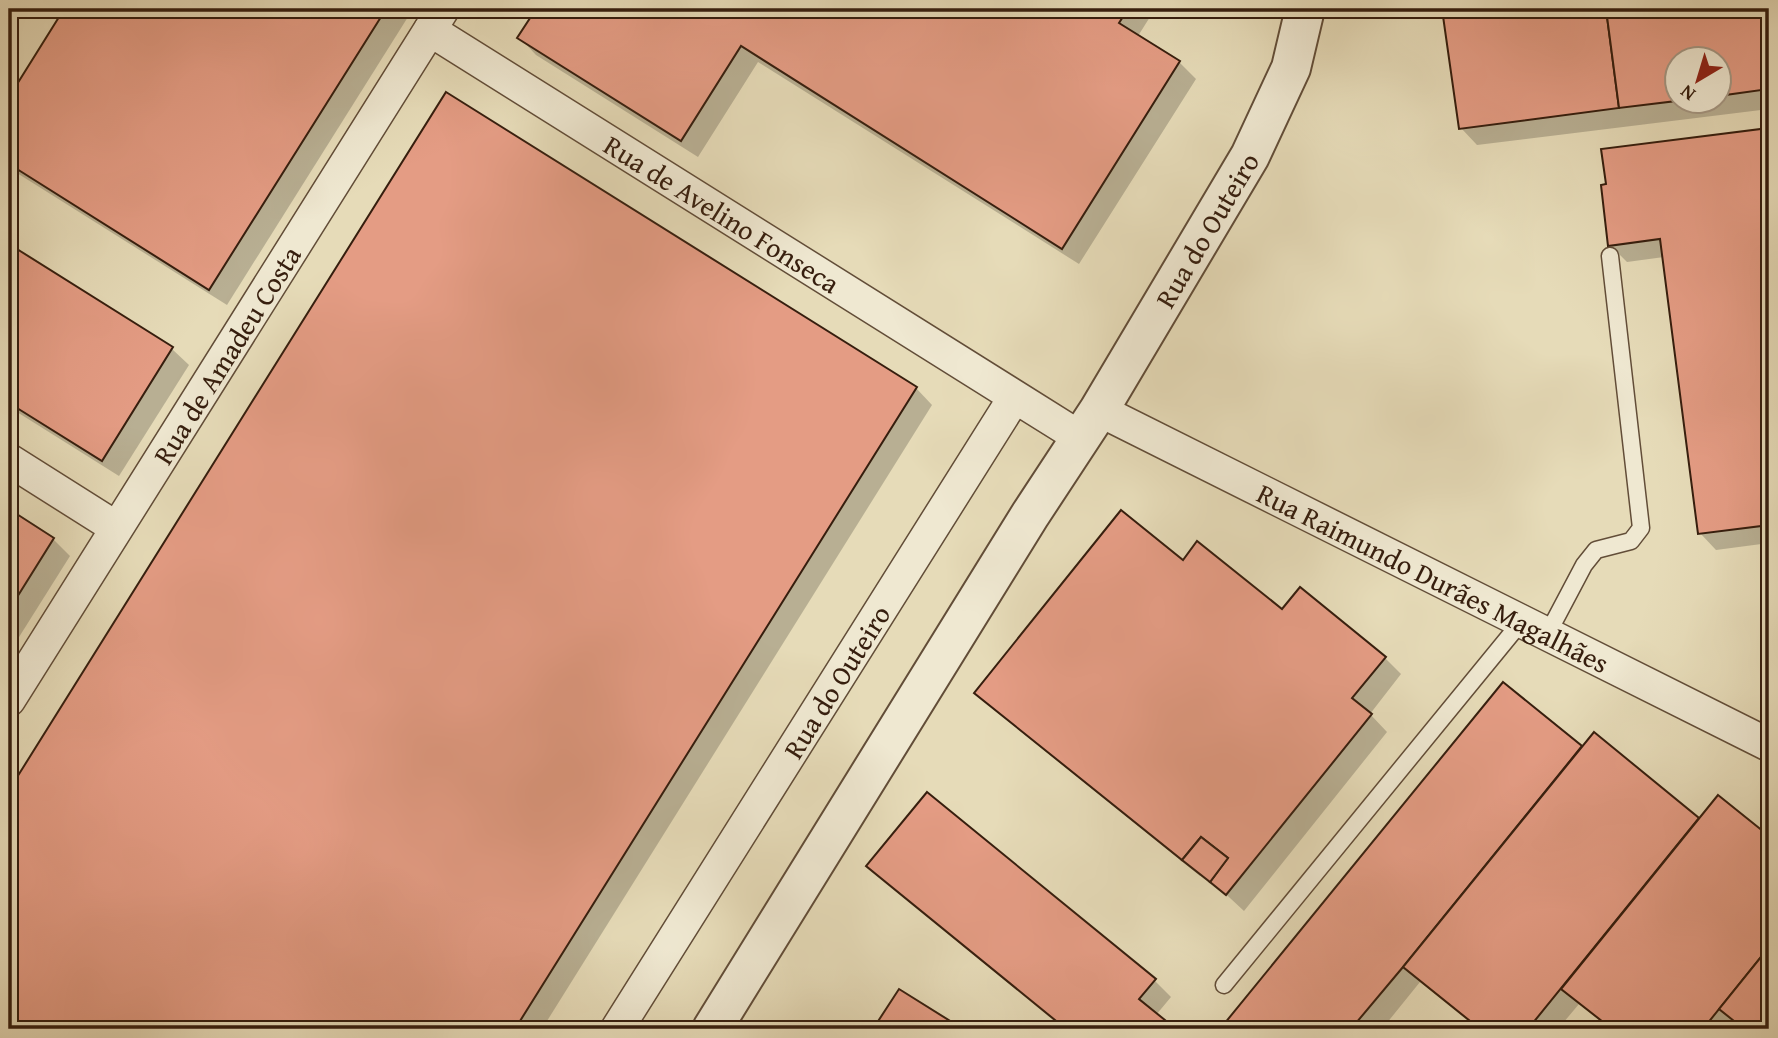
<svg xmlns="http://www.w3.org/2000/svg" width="1778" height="1038" viewBox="0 0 1778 1038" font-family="'Gentium Book Plus',serif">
	<rect width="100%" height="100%" fill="#e6dbb8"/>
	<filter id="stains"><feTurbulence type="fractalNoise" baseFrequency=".00286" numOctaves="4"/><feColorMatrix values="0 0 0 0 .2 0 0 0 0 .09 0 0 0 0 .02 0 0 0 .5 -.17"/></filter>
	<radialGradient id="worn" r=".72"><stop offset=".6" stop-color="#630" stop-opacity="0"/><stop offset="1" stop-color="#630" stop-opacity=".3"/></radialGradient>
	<g fill="#0003" fill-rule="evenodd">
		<path d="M 66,9 L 413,9 L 227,305 L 9,168 L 9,100 Z"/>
		<path d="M 538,9 L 1155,9 L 1138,36 L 1179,62 L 1196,79 L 1079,264 L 758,62 L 698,157 L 536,55 L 520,38 Z"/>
		<path d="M 1443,9 L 1769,9 L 1769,109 L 1477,145 L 1461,128 ZM 1676,60 L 1718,60 L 1718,102 L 1676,102 Z"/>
		<path d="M 446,94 L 916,388 L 932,405 L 542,1029 L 9,1029 L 9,794 Z"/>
		<path d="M 1769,130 L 1769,543 L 1716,550 L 1700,533 L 1664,257 L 1627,262 L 1610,245 L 1608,186 L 1603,150 Z"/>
		<path d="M 9,246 L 172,349 L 189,365 L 119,476 L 9,407 Z"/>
		<path d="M 9,511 L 53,539 L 70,556 L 9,653 Z"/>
		<path d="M 1183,562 L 1282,612 L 1385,658 L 1401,674 L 1370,714 L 1387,732 L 1244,911 L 1216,885 L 1201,874 L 1200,876 L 993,709 L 977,692 Z"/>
		<path d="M 1503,684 L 1582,749 L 1594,734 L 1700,820 L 1718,797 L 1769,838 L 1769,1029 L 1743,1029 L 1737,1024 L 1733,1029 L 1610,1029 L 1579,1004 L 1558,1029 L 1478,1029 L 1420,982 L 1382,1029 L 1222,1029 Z"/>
		<path d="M 869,866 L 1154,980 L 1171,997 L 1156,1015 L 1173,1029 L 1064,1029 L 885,882 Z"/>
	</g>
	<g fill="#e49c84" stroke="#361e0e" stroke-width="2">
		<path d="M 64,9 L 386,9 L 209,290 L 9,164 L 9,97 Z"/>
		<path d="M 536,9 L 1128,9 L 1119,23 L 1180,61 L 1062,249 L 741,46 L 681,141 L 517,38 Z"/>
		<path d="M 1442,9 L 1606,9 L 1619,108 L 1459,129 Z"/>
		<path d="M 1606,9 L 1769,9 L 1769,89 L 1718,96 L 1718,60 L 1676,60 L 1676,101 L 1619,108 Z"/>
		<path d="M 446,92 L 917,387 L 515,1029 L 9,1029 L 9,790 Z"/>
		<path d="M 1769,128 L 1769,525 L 1698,534 L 1660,239 L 1608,246 L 1601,185 L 1606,184 L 1601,149 Z"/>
		<path d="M 9,244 L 173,347 L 102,461 L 9,403 Z"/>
		<path d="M 9,509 L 54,538 L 9,610 Z"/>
		<path d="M 1121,510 L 1183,560 L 1197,541 L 1282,609 L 1300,587 L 1386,657 L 1352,698 L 1372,714 L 1226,895 L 1210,882 L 1228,858 L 1201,837 L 1182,860 L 974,693 Z"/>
		<path d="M 1503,682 L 1582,746 L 1403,967 L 1351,1029 L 1220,1029 Z"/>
		<path d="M 1594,732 L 1699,818 L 1528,1029 L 1480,1029 L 1403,967 Z"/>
		<path d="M 927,792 L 1156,979 L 1139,999 L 1176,1029 L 1066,1029 L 866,866 Z"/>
		<path d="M 1718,795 L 1769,836 L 1769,947 L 1703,1029 L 1612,1029 L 1561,989 Z"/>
		<path d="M 1201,837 L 1228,858 L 1210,882 L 1182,860 Z"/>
		<path d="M 1769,947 L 1769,1029 L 1744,1029 L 1719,1009 Z"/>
		<path d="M 899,989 L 963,1029 L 873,1029 Z"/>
	</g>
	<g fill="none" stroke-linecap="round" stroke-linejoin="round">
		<g stroke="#624d38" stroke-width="19">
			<g id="service">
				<path d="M 1547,635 L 1584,565 L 1596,550 L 1631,541 L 1641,528 L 1610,256"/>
				<path d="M 1224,985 L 1521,622"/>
			</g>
		</g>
		<g stroke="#624d38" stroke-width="35">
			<g id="minor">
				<path id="s1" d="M 430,30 L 1081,438"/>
				<path id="s2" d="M 1099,410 L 1769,745"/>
				<path d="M 9,460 L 115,527"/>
				<path id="s3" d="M 9,700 L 443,9"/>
				<path id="s4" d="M 617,1029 L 1014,398"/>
			</g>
		</g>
		<g stroke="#624d38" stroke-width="42">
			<g id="tertiary">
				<path id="s5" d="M 712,1029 L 1030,515 L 1099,410 L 1250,156 L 1291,68 L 1305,9"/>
			</g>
		</g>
		<use href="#service" stroke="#efe8d1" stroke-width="16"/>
		<use href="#minor" stroke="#efe8d1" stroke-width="32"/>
		<use href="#tertiary" stroke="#efe8d1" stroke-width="38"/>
	</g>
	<g text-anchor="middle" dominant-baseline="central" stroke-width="6" stroke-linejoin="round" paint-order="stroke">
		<g font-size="28" fill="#361e0e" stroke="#efe8d1">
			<text stroke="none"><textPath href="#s1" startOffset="345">Rua de Avelino Fonseca</textPath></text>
			<text stroke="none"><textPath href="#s5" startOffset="940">Rua do Outeiro</textPath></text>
			<text stroke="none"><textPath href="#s3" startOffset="408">Rua de Amadeu Costa</textPath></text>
			<text stroke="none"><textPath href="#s2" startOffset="374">Rua Raimundo Durães Magalhães</textPath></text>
			<text stroke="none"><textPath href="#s4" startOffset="411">Rua do Outeiro</textPath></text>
		</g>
	</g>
	<rect width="1778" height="1038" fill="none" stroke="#e6dbb8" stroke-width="35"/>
	<rect x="10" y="10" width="1757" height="1017" fill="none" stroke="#361e0e" stroke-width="3.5"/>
	<rect x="18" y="18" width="1743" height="1003" fill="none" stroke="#361e0e" stroke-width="2"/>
	<g transform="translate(1698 80) rotate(218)"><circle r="33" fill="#efe8d1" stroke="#a59783" stroke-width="2"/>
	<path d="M0-5L12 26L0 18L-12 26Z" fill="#8f2418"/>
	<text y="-10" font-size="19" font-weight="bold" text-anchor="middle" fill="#361e0e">N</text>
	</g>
	<rect width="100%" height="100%" filter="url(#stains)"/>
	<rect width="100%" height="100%" fill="url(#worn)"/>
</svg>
